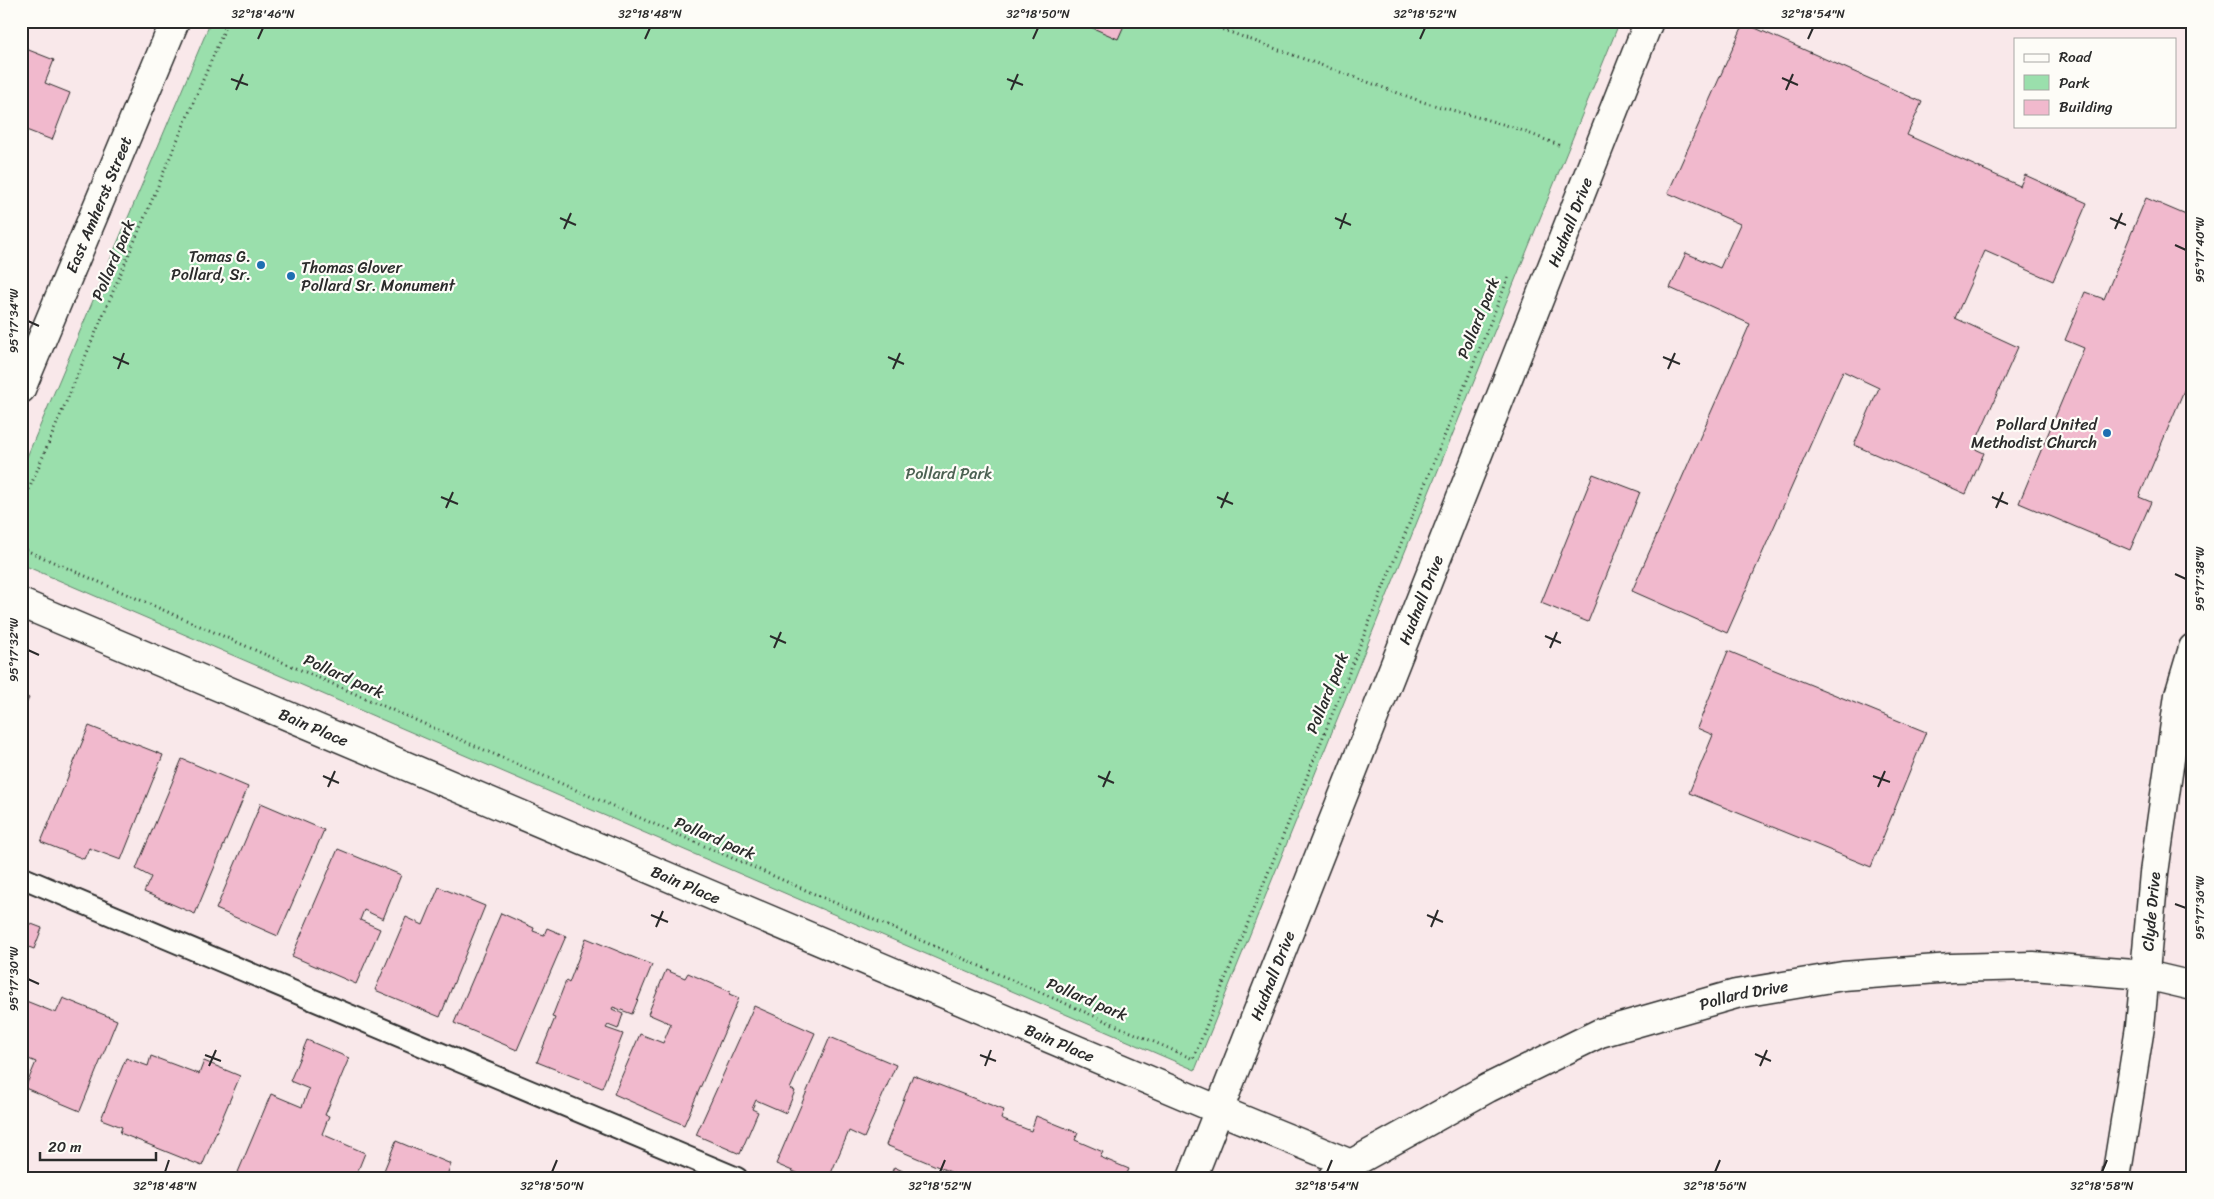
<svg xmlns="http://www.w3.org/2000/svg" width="2214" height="1199" viewBox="0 0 2214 1199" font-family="Sriracha,sans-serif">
	<rect width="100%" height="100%" fill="#f9e8ea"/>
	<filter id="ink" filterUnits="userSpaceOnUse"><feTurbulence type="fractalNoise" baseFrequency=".02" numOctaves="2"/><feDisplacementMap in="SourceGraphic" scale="10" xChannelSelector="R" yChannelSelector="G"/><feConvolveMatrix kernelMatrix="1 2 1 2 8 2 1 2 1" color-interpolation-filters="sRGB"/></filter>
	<g filter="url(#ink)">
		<path fill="#9adfac" stroke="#62856c" d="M 211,21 L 1620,21 L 1195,1070 L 21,564 L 21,471 Z"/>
		<g fill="#f1b9cd" stroke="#2b2b2b">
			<path d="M 1077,21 L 1126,21 L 1118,39 Z"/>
			<path d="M 1744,23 L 1922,102 L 1907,135 L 2020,186 L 2025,175 L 2087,203 L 2053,281 L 1985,251 L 1955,318 L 2018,347 L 1973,448 L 1984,453 L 1966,494 L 1854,445 L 1879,388 L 1843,371 L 1727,633 L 1632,591 L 1750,324 L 1670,288 L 1686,253 L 1720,268 L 1740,224 L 1668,193 Z"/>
			<path d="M 21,47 L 54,60 L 45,83 L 70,93 L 52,140 L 21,128 Z"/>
			<path d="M 2146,198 L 2193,218 L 2193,369 L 2139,497 L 2151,502 L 2130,550 L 2019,503 L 2084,348 L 2065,340 L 2085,292 L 2104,299 Z"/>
			<path d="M 1593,474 L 1640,492 L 1588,622 L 1541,603 Z"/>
			<path d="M 1728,651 L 1926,732 L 1871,867 L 1689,793 L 1713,735 L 1697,728 Z"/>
			<path d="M 21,694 L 29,698 L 21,714 Z"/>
			<path d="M 89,726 L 163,755 L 121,860 L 89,848 L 84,859 L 41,842 Z"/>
			<path d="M 21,748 L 26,750 L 21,760 Z"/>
			<path d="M 182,759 L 248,787 L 195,914 L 144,892 L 151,877 L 136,869 Z"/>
			<path d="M 261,803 L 324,830 L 278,936 L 216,909 Z"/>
			<path d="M 338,849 L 401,875 L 383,919 L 364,910 L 360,920 L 380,929 L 356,984 L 292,956 Z"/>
			<path d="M 439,887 L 485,906 L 440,1017 L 375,990 L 406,917 L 423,925 Z"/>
			<path d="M 501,913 L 534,928 L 533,931 L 544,935 L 547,928 L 566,936 L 517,1050 L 454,1023 Z"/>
			<path d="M 21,920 L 42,928 L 34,949 L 21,944 Z"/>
			<path d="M 586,938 L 652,965 L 632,1014 L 613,1007 L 612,1009 L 623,1014 L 618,1029 L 608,1025 L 606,1028 L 623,1034 L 602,1088 L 537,1062 L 555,1018 L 552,1017 L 566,981 L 569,983 Z"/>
			<path d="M 666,970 L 685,978 L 688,973 L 731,992 L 729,994 L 739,998 L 684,1125 L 614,1094 L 640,1034 L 663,1043 L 671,1024 L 648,1014 Z"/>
			<path d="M 63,998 L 117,1020 L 80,1111 L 25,1088 L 36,1062 L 21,1056 L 21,999 L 56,1013 Z"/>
			<path d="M 754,1006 L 815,1033 L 790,1089 L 795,1091 L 786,1113 L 756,1100 L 752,1109 L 758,1112 L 740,1154 L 696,1135 Z"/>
			<path d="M 830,1037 L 896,1065 L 864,1138 L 849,1131 L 829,1178 L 809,1178 L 776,1164 Z"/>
			<path d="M 307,1040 L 349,1058 L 325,1115 L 329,1116 L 322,1134 L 365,1153 L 355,1178 L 236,1177 L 271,1094 L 302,1107 L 309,1089 L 290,1081 Z"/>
			<path d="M 151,1056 L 199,1074 L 204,1061 L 240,1076 L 202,1166 L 120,1133 L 122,1127 L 101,1119 L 126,1058 L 148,1066 Z"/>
			<path d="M 913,1075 L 1004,1110 L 1001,1119 L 1031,1131 L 1036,1116 L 1078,1133 L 1075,1140 L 1103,1152 L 1100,1157 L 1129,1169 L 1125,1178 L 965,1178 L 886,1145 Z"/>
			<path d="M 396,1141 L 451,1164 L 446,1178 L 381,1178 Z"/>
			<path d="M 894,1167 L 918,1178 L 889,1178 Z"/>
		</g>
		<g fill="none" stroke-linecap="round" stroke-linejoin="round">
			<g stroke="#2b2b2b" stroke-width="24">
				<path id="lane" d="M 21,877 L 737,1178"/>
			</g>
			<g stroke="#2b2b2b" stroke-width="31">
				<g id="street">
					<path id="s1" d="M 21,603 L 1219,1110 L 1351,1164"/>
					<path id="s2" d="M 1192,1178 L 1649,21"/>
					<path id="s3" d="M 1332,1178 L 1351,1164 L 1488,1088 L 1600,1033 L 1736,994 L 1843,976 L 1951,968 L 2033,966 L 2146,975 L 2193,986"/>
					<path id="s4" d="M 2116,1178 L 2140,1027 L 2154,873 L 2179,695 L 2193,648"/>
				</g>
			</g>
			<g stroke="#2b2b2b" stroke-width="31">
				<g id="secondary">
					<path id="s5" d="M 21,389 L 175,21"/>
				</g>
			</g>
			<g stroke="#2b2b2b" stroke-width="3" stroke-dasharray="1 4" stroke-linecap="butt">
				<path d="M 1199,21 L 1423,102 L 1513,127 L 1561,146 L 1560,147"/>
				<path d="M 21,508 L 228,21"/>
				<path d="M 21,548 L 1193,1059 L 1509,276"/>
			</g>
			<use href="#lane" stroke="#fdfcf7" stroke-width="20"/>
			<use href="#street" stroke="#fdfcf7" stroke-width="28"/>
			<use href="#secondary" stroke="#fdfcf7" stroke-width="28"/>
		</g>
	</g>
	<path fill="none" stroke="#2b2b2b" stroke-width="2" d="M 258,39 L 263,28M 645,39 L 650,28M 1033,39 L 1038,28M 1420,39 L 1425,28M 1808,39 L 1813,28M 1782,78 L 1798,85M 231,79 L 248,85M 1007,79 L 1023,85M 236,90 L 243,74M 1011,90 L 1018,74M 1786,90 L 1793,74M 560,218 L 576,225M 1335,218 L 1351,225M 2110,218 L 2126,225M 564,229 L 571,213M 1340,229 L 1346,213M 2115,229 L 2122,213M 2175,245 L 2186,250M 28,321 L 39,326M 113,357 L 129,364M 888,357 L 904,364M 1663,357 L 1680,364M 118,369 L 124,353M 893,369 L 900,353M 1668,369 L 1675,353M 441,497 L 458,504M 1217,497 L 1233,504M 1992,497 L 2008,504M 446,508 L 453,492M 1221,508 L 1228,492M 1996,508 L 2003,492M 2175,574 L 2186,579M 770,636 L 786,643M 1545,636 L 1561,643M 774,648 L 781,632M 1550,648 L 1557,632M 28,650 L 39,655M 323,776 L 339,783M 1098,776 L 1114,783M 1873,776 L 1890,782M 328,787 L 335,771M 1103,787 L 1110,771M 1878,787 L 1885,771M 2175,904 L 2186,908M 651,915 L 668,922M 1427,915 L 1443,922M 656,927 L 663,911M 1431,927 L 1438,910M 28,979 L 39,984M 1755,1054 L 1771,1061M 205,1055 L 221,1061M 980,1055 L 996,1061M 209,1066 L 216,1050M 985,1066 L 991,1050M 1760,1066 L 1767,1050M 165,1172 L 169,1160M 552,1172 L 557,1160M 940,1172 L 945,1160M 1327,1172 L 1332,1160M 1715,1172 L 1720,1160M 2102,1172 L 2107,1160"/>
	<g fill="#1f6fb2" stroke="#fdfcf7" stroke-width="2">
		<circle cx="261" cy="265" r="5"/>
		<circle cx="291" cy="276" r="5"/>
		<circle cx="2107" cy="433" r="5"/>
	</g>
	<g text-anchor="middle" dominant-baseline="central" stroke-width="4.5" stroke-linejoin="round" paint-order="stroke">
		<g font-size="16" fill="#2b2b2b" stroke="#fdfcf7">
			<text stroke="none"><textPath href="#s5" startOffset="200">East Amherst Street</textPath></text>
			<text stroke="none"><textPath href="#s2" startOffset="1028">Hudnall Drive</textPath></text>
			<text transform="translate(113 260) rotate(-67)">Pollard park</text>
			<text transform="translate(1478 318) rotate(-68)">Pollard park</text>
			<text stroke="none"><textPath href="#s2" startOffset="622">Hudnall Drive</textPath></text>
			<text transform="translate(344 676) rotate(24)">Pollard park</text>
			<text transform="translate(1327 693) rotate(-68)">Pollard park</text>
			<text stroke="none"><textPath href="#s1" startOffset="318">Bain Place</textPath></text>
			<text transform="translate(715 838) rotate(23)">Pollard park</text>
			<text stroke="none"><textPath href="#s1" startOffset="722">Bain Place</textPath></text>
			<text stroke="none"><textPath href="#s4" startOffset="269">Clyde Drive</textPath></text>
			<text stroke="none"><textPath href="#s2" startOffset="218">Hudnall Drive</textPath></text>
			<text stroke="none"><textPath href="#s3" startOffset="454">Pollard Drive</textPath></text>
			<text transform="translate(1087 999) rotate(23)">Pollard park</text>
			<text stroke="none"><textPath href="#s1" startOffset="1128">Bain Place</textPath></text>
		</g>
		<g font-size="16" fill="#2b2b2b" stroke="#fdfcf7" text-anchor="end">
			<text x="251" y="256">Tomas G.<tspan x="251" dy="18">Pollard, Sr.</tspan></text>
			<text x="301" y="267" text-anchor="start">Thomas Glover<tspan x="301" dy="18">Pollard Sr. Monument</tspan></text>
			<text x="2097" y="424">Pollard United<tspan x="2097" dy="18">Methodist Church</tspan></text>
		</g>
		<g font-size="16" fill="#4c6152" stroke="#fdfcf7">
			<text x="949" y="473">Pollard Park</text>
		</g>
	</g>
	<rect width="2214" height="1199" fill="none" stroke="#fdfcf7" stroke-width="55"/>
	<rect x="2014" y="38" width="162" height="90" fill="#fdfcf7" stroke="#a9a8a5"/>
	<rect x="2024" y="54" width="25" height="8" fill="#fdfcf7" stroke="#a9a8a5"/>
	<text x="2059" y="62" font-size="15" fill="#2b2b2b">Road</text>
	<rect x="2024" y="75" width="25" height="15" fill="#9adfac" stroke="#a9a8a5"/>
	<text x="2059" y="88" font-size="15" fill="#2b2b2b">Park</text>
	<rect x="2024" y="100" width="25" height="15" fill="#f1b9cd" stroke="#a9a8a5"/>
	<text x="2059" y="112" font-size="15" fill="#2b2b2b">Building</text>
	<path d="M40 1152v8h116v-8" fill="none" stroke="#2b2b2b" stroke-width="2.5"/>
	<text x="48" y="1152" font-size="15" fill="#2b2b2b" stroke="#fdfcf7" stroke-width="4" paint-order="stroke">20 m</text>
	<rect x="28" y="28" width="2158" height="1144" fill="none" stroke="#2b2b2b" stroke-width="2"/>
	<g font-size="12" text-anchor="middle" fill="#2b2b2b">
		<text x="263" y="18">32°18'46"N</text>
		<text x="650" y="18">32°18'48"N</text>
		<text x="1038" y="18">32°18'50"N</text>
		<text x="1425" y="18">32°18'52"N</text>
		<text x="1813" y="18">32°18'54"N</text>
		<text transform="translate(2200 250) rotate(-90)" y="4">95°17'40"W</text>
		<text transform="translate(14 321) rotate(-90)" y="4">95°17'34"W</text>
		<text transform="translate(2200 579) rotate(-90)" y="4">95°17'38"W</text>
		<text transform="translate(14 650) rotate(-90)" y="4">95°17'32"W</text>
		<text transform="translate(2200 908) rotate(-90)" y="4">95°17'36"W</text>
		<text transform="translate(14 979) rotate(-90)" y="4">95°17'30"W</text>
		<text x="165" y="1190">32°18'48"N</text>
		<text x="552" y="1190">32°18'50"N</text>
		<text x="940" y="1190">32°18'52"N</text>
		<text x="1327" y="1190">32°18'54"N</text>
		<text x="1715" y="1190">32°18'56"N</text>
		<text x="2102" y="1190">32°18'58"N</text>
	</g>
</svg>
